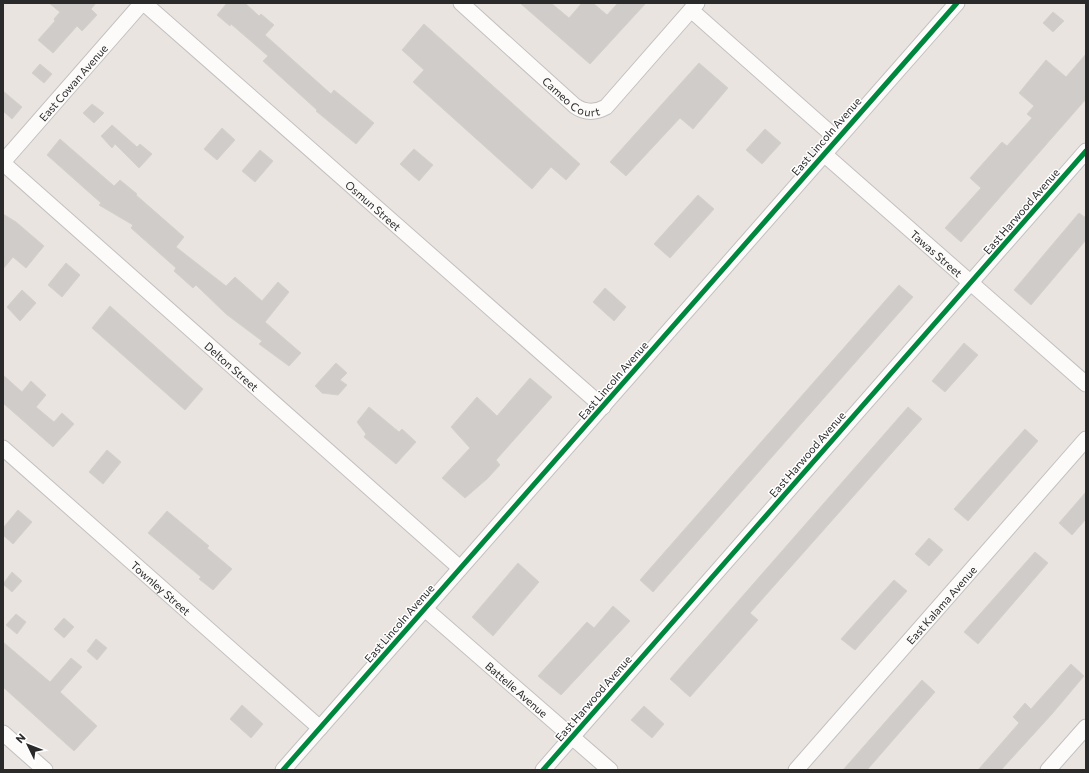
<svg xmlns="http://www.w3.org/2000/svg" width="1089" height="773" viewBox="0 0 1089 773" font-family="Commissioner,sans-serif">
	<rect width="100%" height="100%" fill="#e9e4df"/>
	<g fill="#cfccc9" stroke="#d4d0cb">
		<path d="M 49,3 L 96,3 L 91,9 L 97,15 L 82,31 L 77,26 L 53,53 L 38,40 L 55,21 L 54,19 L 60,12 Z"/>
		<path d="M 227,3 L 245,3 L 259,16 L 261,14 L 274,25 L 265,35 L 331,94 L 334,90 L 374,123 L 356,144 L 316,111 L 317,110 L 263,61 L 268,56 L 231,24 L 230,26 L 217,15 Z"/>
		<path d="M 520,3 L 551,3 L 569,18 L 582,3 L 593,3 L 607,15 L 618,3 L 646,3 L 590,64 Z"/>
		<path d="M 1053,12 L 1064,21 L 1053,32 L 1043,23 Z"/>
		<path d="M 424,24 L 580,164 L 566,180 L 551,167 L 532,189 L 413,82 L 424,70 L 402,50 Z"/>
		<path d="M 1086,54 L 1086,99 L 961,242 L 945,228 L 981,188 L 970,178 L 1002,142 L 1007,146 L 1032,118 L 1027,114 L 1034,106 L 1019,93 L 1046,60 L 1066,77 Z"/>
		<path d="M 699,63 L 728,88 L 693,129 L 680,118 L 626,176 L 610,162 Z"/>
		<path d="M 40,64 L 52,74 L 44,83 L 32,73 Z"/>
		<path d="M 3,91 L 22,107 L 12,119 L 3,111 Z"/>
		<path d="M 92,104 L 104,113 L 94,123 L 83,113 Z"/>
		<path d="M 112,125 L 137,147 L 140,144 L 152,154 L 139,168 L 115,144 L 112,148 L 101,136 Z"/>
		<path d="M 222,128 L 235,140 L 217,160 L 204,149 Z"/>
		<path d="M 765,129 L 781,143 L 762,164 L 746,150 Z"/>
		<path d="M 60,139 L 114,186 L 120,180 L 137,194 L 136,195 L 184,237 L 176,247 L 226,286 L 235,277 L 262,301 L 278,282 L 289,292 L 265,322 L 301,353 L 289,366 L 259,344 L 262,341 L 226,314 L 196,285 L 193,288 L 174,271 L 176,268 L 131,228 L 133,225 L 99,205 L 101,203 L 47,155 Z"/>
		<path d="M 414,149 L 433,165 L 419,181 L 400,164 Z"/>
		<path d="M 260,150 L 273,161 L 255,182 L 242,171 Z"/>
		<path d="M 698,195 L 714,209 L 670,258 L 654,244 Z"/>
		<path d="M 1079,213 L 1086,218 L 1086,240 L 1031,305 L 1014,290 Z"/>
		<path d="M 3,214 L 16,222 L 44,246 L 26,268 L 13,257 L 3,269 Z"/>
		<path d="M 66,263 L 80,275 L 62,297 L 48,285 Z"/>
		<path d="M 899,285 L 913,297 L 653,592 L 640,580 Z"/>
		<path d="M 605,288 L 626,307 L 614,321 L 593,302 Z"/>
		<path d="M 22,290 L 36,303 L 20,321 L 7,307 Z"/>
		<path d="M 110,306 L 203,389 L 185,410 L 92,328 Z"/>
		<path d="M 964,343 L 978,355 L 945,392 L 932,381 Z"/>
		<path d="M 336,363 L 347,373 L 340,380 L 347,385 L 338,395 L 322,393 L 315,386 Z"/>
		<path d="M 3,375 L 22,392 L 31,381 L 46,395 L 36,407 L 54,422 L 62,413 L 74,424 L 53,447 L 3,403 Z"/>
		<path d="M 530,378 L 552,397 L 496,460 L 500,465 L 487,479 L 465,498 L 442,478 L 470,448 L 451,427 L 477,397 L 497,416 Z"/>
		<path d="M 369,407 L 399,432 L 402,429 L 416,442 L 396,464 L 364,437 L 366,434 L 357,422 Z"/>
		<path d="M 908,407 L 922,419 L 750,613 L 758,620 L 690,697 L 670,679 Z"/>
		<path d="M 1025,429 L 1038,441 L 968,521 L 954,509 Z"/>
		<path d="M 107,450 L 121,462 L 103,484 L 89,472 Z"/>
		<path d="M 1086,492 L 1086,519 L 1072,535 L 1059,523 Z"/>
		<path d="M 18,510 L 32,522 L 13,544 L 3,535 L 3,528 Z"/>
		<path d="M 167,511 L 209,546 L 207,548 L 232,569 L 213,590 L 199,579 L 201,577 L 148,533 Z"/>
		<path d="M 929,538 L 943,550 L 929,566 L 915,554 Z"/>
		<path d="M 1035,552 L 1048,563 L 978,644 L 964,632 Z"/>
		<path d="M 518,563 L 539,582 L 493,636 L 472,617 Z"/>
		<path d="M 12,572 L 22,581 L 12,592 L 3,584 Z"/>
		<path d="M 894,580 L 907,591 L 855,650 L 841,639 Z"/>
		<path d="M 613,606 L 630,621 L 561,695 L 538,676 L 587,622 L 594,628 Z"/>
		<path d="M 16,614 L 26,622 L 17,634 L 6,625 Z"/>
		<path d="M 64,618 L 74,627 L 64,638 L 54,629 Z"/>
		<path d="M 96,639 L 107,648 L 97,660 L 87,651 Z"/>
		<path d="M 3,642 L 50,682 L 71,658 L 82,667 L 60,692 L 97,726 L 74,751 L 3,687 Z"/>
		<path d="M 1071,664 L 1084,676 L 1052,714 L 1001,770 L 978,770 L 1019,723 L 1013,717 L 1025,703 L 1031,709 Z"/>
		<path d="M 922,680 L 935,692 L 921,708 L 867,770 L 843,770 Z"/>
		<path d="M 242,705 L 263,724 L 251,738 L 230,719 Z"/>
		<path d="M 644,706 L 664,724 L 652,738 L 631,720 Z"/>
	</g>
	<g fill="none" stroke-linecap="round" stroke-linejoin="round">
		<g stroke="#c2c0c1" stroke-width="17">
			<g id="minor">
				<path id="s1" d="M 144,3 L 603,407"/>
				<path id="s2" d="M 461,3 L 575,106 C 585,113 595,113 606,107 L 697,3"/>
				<path d="M 691,10 L 837,139"/>
				<path id="s3" d="M 824,154 L 1086,384"/>
				<path id="s4" d="M 3,162 L 142,3"/>
				<path id="s5" d="M 3,163 L 460,568"/>
				<path id="s6" d="M 3,448 L 320,728"/>
				<path id="s7" d="M 425,609 L 610,770"/>
				<path d="M 3,733 L 45,770"/>
				<path d="M 283,770 L 957,3"/>
				<path d="M 543,770 L 1086,151"/>
				<path id="s8" d="M 796,770 L 1086,439"/>
				<path d="M 1048,770 L 1086,727"/>
			</g>
		</g>
		<use href="#minor" stroke="#fcfbfa" stroke-width="15"/>
		<g stroke="#fff" stroke-width="8">
			<g id="cycleway">
				<path d="M 283,770 L 957,3"/>
				<path d="M 543,770 L 1086,151"/>
			</g>
		</g>
		<use href="#cycleway" stroke="#00873e" stroke-width="5"/>
	</g>
	<g text-anchor="middle" dominant-baseline="central" stroke-width="3" stroke-linejoin="round" paint-order="stroke">
		<g font-size="11" fill="#2a2a2a" stroke="#fff">
			<text stroke="none"><textPath href="#s4" startOffset="106">East Cowan Avenue</textPath></text>
			<text stroke="none"><textPath href="#s2" startOffset="146">Cameo Court</textPath></text>
			<text transform="translate(826 136) rotate(-49)">East Lincoln Avenue</text>
			<text stroke="none"><textPath href="#s1" startOffset="306">Osmun Street</textPath></text>
			<text transform="translate(1021 211) rotate(-49)">East Harwood Avenue</text>
			<text stroke="none"><textPath href="#s3" startOffset="150">Tawas Street</textPath></text>
			<text stroke="none"><textPath href="#s5" startOffset="306">Delton Street</textPath></text>
			<text transform="translate(613 380) rotate(-49)">East Lincoln Avenue</text>
			<text transform="translate(807 454) rotate(-49)">East Harwood Avenue</text>
			<text stroke="none"><textPath href="#s6" startOffset="211">Townley Street</textPath></text>
			<text stroke="none"><textPath href="#s8" startOffset="220">East Kalama Avenue</textPath></text>
			<text transform="translate(399 623) rotate(-49)">East Lincoln Avenue</text>
			<text stroke="none"><textPath href="#s7" startOffset="122">Battelle Avenue</textPath></text>
			<text transform="translate(593 698) rotate(-49)">East Harwood Avenue</text>
		</g>
	</g>
	<rect width="1089" height="773" fill="none" stroke="#2a2a2a" stroke-width="8"/>
	<g transform="translate(28 745) rotate(313)" stroke="#ffffff" stroke-width="3" paint-order="stroke">
	<path d="M0-3L7 15L0 10L-7 15Z" fill="#2a2a2a"/>
	<text y="-6" font-size="11" font-weight="bold" text-anchor="middle" fill="#2a2a2a">N</text>
	</g>
</svg>
